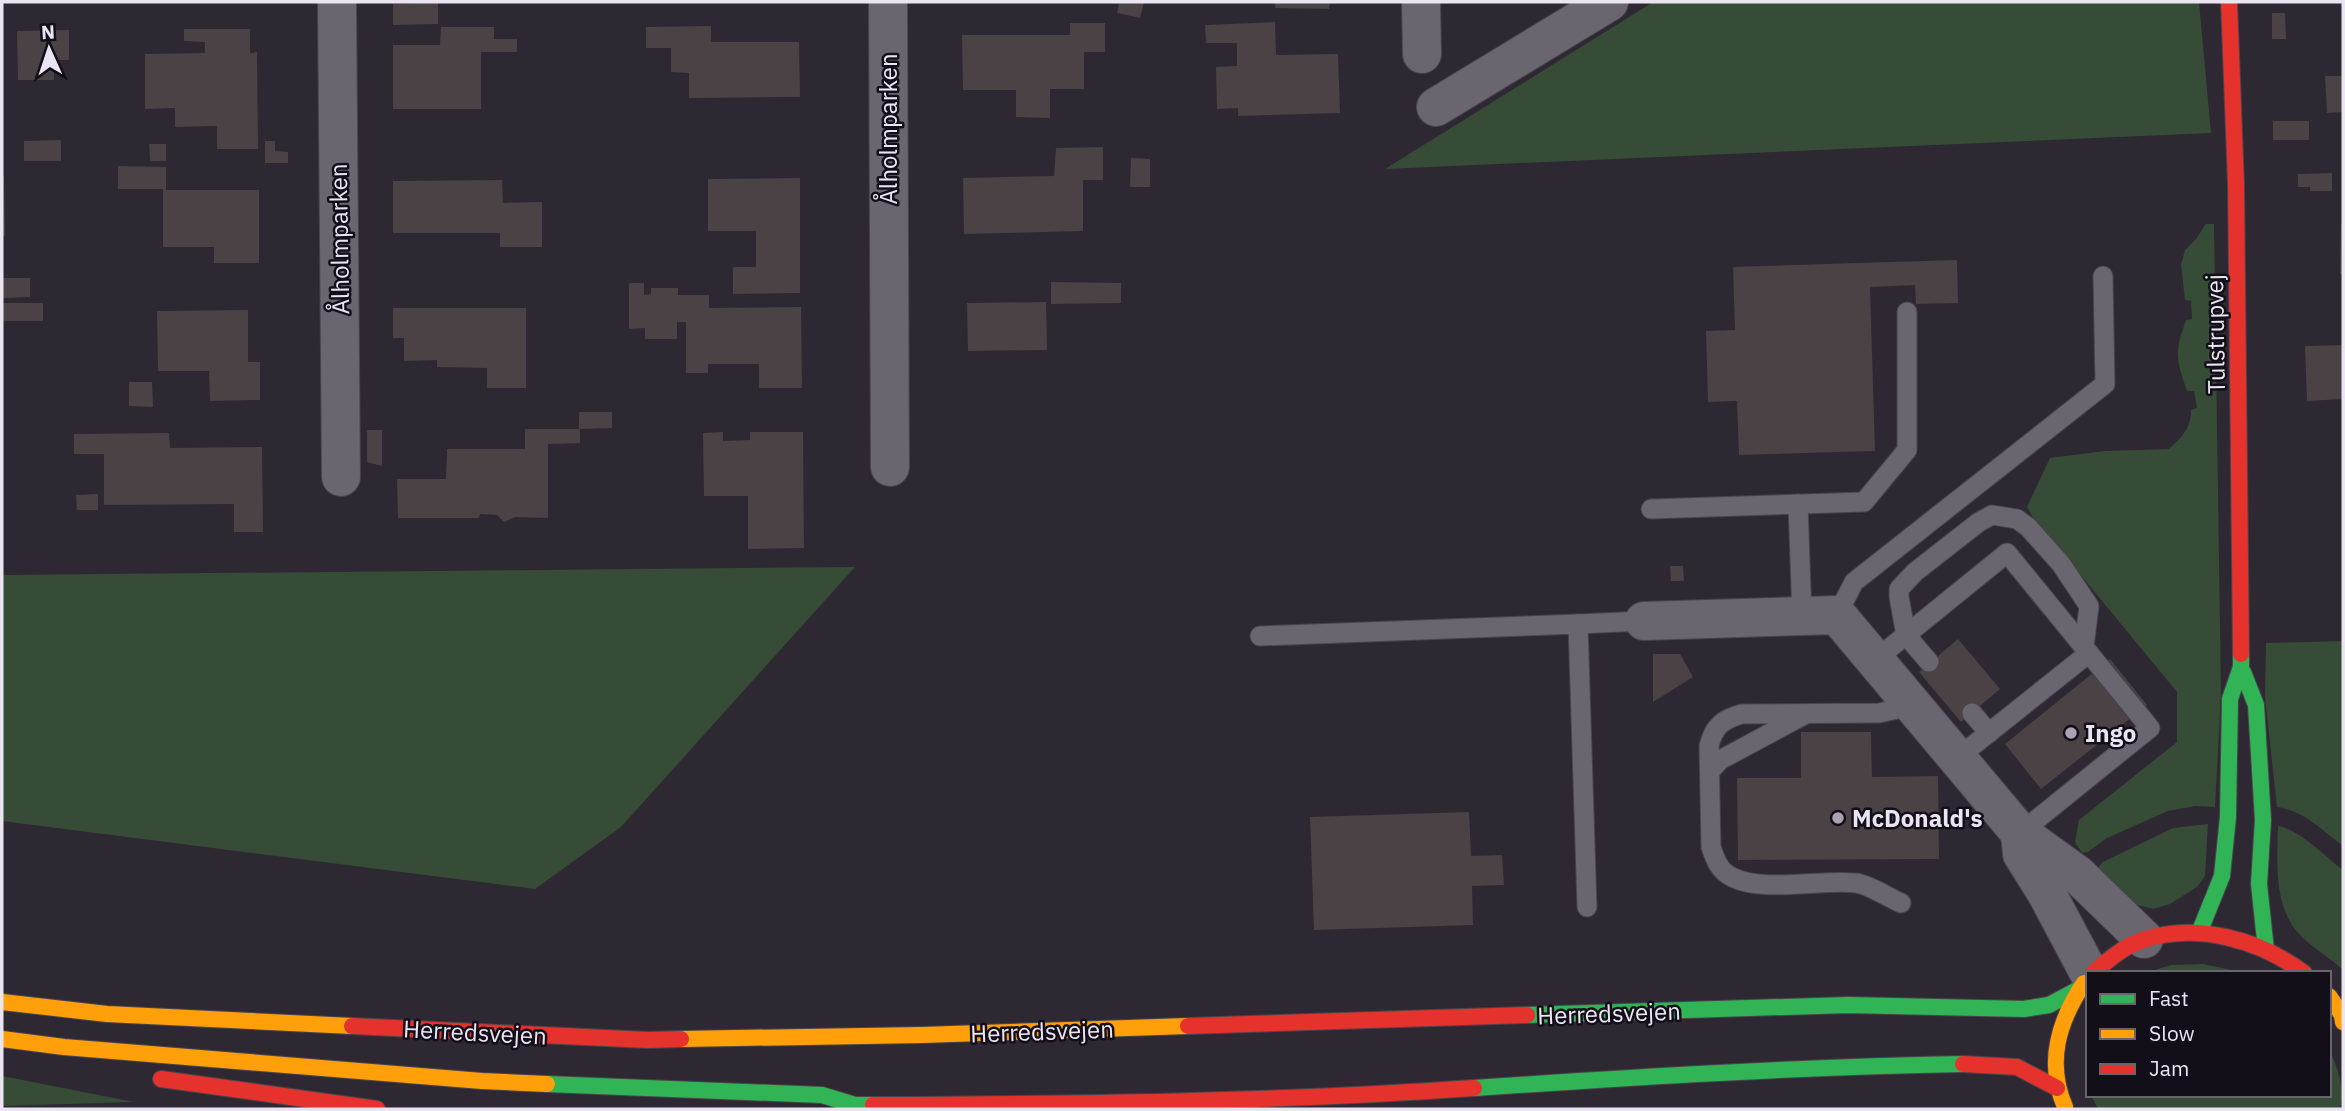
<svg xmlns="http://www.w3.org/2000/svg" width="2345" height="1111" viewBox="0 0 2345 1111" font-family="'IBM Plex Sans',sans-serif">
	<rect width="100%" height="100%" fill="#2d2832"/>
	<g fill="#364c37">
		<path d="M 1653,2 L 2199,2 L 2211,133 L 1385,169 Z"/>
		<path d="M 2206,224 L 2214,224 L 2221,694 L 2215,807 L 2195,806 L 2168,811 L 2107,838 L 2088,852 L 2082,853 L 2075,842 L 2079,820 L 2177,742 L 2177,692 L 2032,516 L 2027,507 L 2050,458 L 2105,451 L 2169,449 C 2182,437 2191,428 2191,410 L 2197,408 L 2194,391 L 2187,391 C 2176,358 2174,354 2186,320 L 2192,319 L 2191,301 L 2185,300 L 2181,265 L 2185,250 L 2196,239 Z"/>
		<path d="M 855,567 L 621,827 L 535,889 L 2,821 L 2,575 Z"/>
		<path d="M 2343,641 L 2343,846 C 2323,831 2303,810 2277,807 L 2265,698 L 2266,643 Z"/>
		<path d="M 2208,824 L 2205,876 L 2197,887 L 2170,904 L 2153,909 L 2126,902 L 2095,871 L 2103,862 L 2173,828 Z"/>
		<path d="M 2278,826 C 2299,829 2326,857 2343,870 L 2343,970 C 2330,958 2313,948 2301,936 C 2273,908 2277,862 2278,826 Z"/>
		<path d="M 2203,964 L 2246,973 L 2145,973 L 2171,965 Z"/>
		<path d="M 2329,1049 C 2338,1069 2345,1087 2340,1109 L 2098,1109 L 2091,1095 L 2329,1095 Z"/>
		<path d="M 2,1076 L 134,1102 L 2,1106 Z"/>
	</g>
	<g fill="#4a4244">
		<path d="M 1119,2 L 1144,2 L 1140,18 L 1117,13 Z"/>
		<path d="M 1275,2 L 1330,2 L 1329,9 L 1275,8 Z"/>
		<path d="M 438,3 L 438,24 L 393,25 L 393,4 Z"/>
		<path d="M 2272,13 L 2285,13 L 2286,39 L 2272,39 Z"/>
		<path d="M 1275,22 L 1276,55 L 1338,54 L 1340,113 L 1238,116 L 1238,108 L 1217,109 L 1216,67 L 1237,66 L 1237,43 L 1206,43 L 1205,25 Z"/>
		<path d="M 1070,23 L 1105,23 L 1105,52 L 1084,52 L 1084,89 L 1050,89 L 1050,118 L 1016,117 L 1016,90 L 963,90 L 962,35 L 1070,35 Z"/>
		<path d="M 711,26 L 711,42 L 799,42 L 800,97 L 689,98 L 689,73 L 671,72 L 671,48 L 646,48 L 646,27 Z"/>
		<path d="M 441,27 L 494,27 L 494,39 L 517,39 L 517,52 L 481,52 L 481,109 L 393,109 L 393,45 L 440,45 Z"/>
		<path d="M 184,29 L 250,29 L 250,53 L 257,52 L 258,149 L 217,149 L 217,126 L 175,127 L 175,108 L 145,109 L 145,54 L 205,53 L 205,42 L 184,41 Z"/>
		<path d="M 69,30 L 69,60 L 54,60 L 54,80 L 18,80 L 17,31 Z"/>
		<path d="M 2325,76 L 2343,76 L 2343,112 L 2327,113 Z"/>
		<rect x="2273" y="121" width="36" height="19"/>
		<path d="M 61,140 L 61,161 L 24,161 L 24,141 Z"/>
		<path d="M 265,141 L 275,141 L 275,151 L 288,152 L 288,163 L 265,163 Z"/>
		<path d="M 149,144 L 166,144 L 166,161 L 150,161 Z"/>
		<path d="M 1103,147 L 1103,180 L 1083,180 L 1083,231 L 964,234 L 963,178 L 1054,176 L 1056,148 Z"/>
		<path d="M 1131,158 L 1150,159 L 1150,187 L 1130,187 Z"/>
		<path d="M 118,166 L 166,167 L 166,190 L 259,190 L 259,263 L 214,263 L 214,247 L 163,247 L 163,189 L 118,189 Z"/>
		<path d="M 2332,173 L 2332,191 L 2310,191 L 2310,187 L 2298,187 L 2298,174 Z"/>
		<path d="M 4,176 L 5,236 L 2,236 L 2,177 Z"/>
		<path d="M 800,178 L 800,293 L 733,294 L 733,267 L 756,267 L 756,231 L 708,231 L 708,179 Z"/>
		<path d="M 502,180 L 503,203 L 542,202 L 542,247 L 500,247 L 500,233 L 393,233 L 393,181 Z"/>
		<path d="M 2341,224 L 2343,224 L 2343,274 L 2340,274 Z"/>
		<path d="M 1957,260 L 1958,303 L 1916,304 L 1915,285 L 1870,287 L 1875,451 L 1739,455 L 1737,401 L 1708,402 L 1706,331 L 1735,330 L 1733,267 Z"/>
		<path d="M 2,278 L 30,278 L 30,297 L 2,298 Z"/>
		<path d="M 1051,282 L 1121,283 L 1121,303 L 1051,304 Z"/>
		<path d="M 629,283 L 644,283 L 644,295 L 651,294 L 651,288 L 678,288 L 678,295 L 709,295 L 709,308 L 801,307 L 802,388 L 759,388 L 759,364 L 708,364 L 708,373 L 686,373 L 686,322 L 677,322 L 677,339 L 645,339 L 645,328 L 629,329 Z"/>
		<path d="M 1046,302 L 1047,350 L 968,351 L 967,303 Z"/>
		<rect x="2" y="303" width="41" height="18"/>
		<path d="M 393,308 L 526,308 L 526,388 L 487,388 L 487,368 L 437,367 L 437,360 L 404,361 L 404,338 L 393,338 Z"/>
		<path d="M 248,310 L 248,362 L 260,362 L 260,400 L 210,401 L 209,371 L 158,371 L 157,311 Z"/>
		<path d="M 2343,345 L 2343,399 L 2307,401 L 2305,346 Z"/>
		<path d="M 129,382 L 152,382 L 153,407 L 129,406 Z"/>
		<path d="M 579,412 L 612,412 L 612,428 L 580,429 L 580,443 L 548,444 L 548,518 L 515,517 L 504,522 L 497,515 L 480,514 L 479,518 L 398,518 L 397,479 L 446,479 L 447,449 L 525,449 L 525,429 L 579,429 Z"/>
		<path d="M 367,430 L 382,430 L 382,466 L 367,462 Z"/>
		<path d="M 723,432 L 723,441 L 750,440 L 750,432 L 803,432 L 804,548 L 748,549 L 748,496 L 704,496 L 703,433 Z"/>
		<path d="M 169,433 L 170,448 L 262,447 L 263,532 L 234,532 L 234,504 L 104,505 L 104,454 L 74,454 L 74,434 Z"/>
		<path d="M 98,494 L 98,510 L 77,510 L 76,495 Z"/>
		<path d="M 1670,566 L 1683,566 L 1684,581 L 1671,581 Z"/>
		<path d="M 1958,639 L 2000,689 L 1961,722 L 1919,672 Z"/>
		<path d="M 1653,654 L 1680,654 L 1693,677 L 1653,702 Z"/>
		<path d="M 2110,659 L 2147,705 L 2041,789 L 2005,744 Z"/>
		<path d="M 1801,732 L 1871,732 L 1872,777 L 1938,776 L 1939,859 L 1738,860 L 1737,778 L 1801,778 Z"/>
		<path d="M 1469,812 L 1471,856 L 1502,855 L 1504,885 L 1472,886 L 1473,925 L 1314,930 L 1310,817 Z"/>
	</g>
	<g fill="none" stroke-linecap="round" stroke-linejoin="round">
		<g stroke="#49444d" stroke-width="21">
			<g id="lane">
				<path d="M 1798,504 L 1802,617"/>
				<path d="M 1651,509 L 1864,502 L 1907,450 L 1907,312"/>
				<path d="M 1837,615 L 1854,582 L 2105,384 L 2103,276"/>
				<path d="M 1578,624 L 1644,621"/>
				<path d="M 1260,636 L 1578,624 L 1587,907"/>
				<path d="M 1875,660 L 2007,553 L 2150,728 L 2020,833"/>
				<path d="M 1929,662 L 1906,635 L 1899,597 L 1899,589 L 1915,572 L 1979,522 L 1992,515 L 2017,519 L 2028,527 L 2061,564 L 2089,606 L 2084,647"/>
				<path d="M 1972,713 L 1989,733"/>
				<path d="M 1956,759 L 2089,653"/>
				<path d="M 1710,771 L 1720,760 L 1804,715"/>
				<path d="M 1901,903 C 1887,897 1870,885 1856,883 C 1821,879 1762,893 1732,877 C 1719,871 1715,859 1711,847 L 1709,746 C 1714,726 1723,719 1742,714 L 1879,713 L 1911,706"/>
			</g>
		</g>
		<g stroke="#49444d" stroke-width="40">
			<g id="street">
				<path d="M 337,2 L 341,477"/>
				<path d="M 888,2 L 890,467"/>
				<path d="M 1421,2 L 1422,54"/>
				<path d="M 1436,107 L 1609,2"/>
				<path d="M 1644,621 L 1837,615 L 2020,833 L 2078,875 L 2144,939"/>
				<path d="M 2020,833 L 2022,854 L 2047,894 L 2089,973"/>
			</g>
		</g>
		<g stroke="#49444d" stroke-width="18">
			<g id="fast">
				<path d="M 2243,672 L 2256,705 L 2263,820 L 2259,884 L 2266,950"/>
				<path d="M 2199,933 L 2222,876 L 2228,817 L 2230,699 L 2241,667 L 2241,654"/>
				<path d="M 1527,1015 L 1848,1005 L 2024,1009 L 2049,1005 L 2079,989"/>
				<path d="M 547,1084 L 822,1095 L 855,1105 L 873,1105"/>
				<path d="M 1474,1088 C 1637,1077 1800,1067 1963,1064"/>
			</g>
		</g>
		<g stroke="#49444d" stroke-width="18">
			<g id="slow">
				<path d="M 2329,996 L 2342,1015 L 2343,1022"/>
				<path d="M 2,1002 L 107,1014 L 352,1026"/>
				<path d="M 2,1039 L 64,1047 L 482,1081 L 547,1084"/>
				<path d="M 681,1039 L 922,1035 L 1188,1026"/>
				<path d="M 2065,1107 C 2046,1063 2058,1022 2084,983"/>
			</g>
		</g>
		<g stroke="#49444d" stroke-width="18">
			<g id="jam">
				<path d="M 2229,2 L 2236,184 L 2241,654"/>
				<path d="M 2093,973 C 2108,960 2124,946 2143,940 C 2197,922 2260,940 2304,973"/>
				<path d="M 352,1026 L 648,1040 L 681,1039"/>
				<path d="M 1188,1026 L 1527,1015"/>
				<path d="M 1963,1064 L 2017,1067 L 2057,1088"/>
				<path d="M 161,1079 L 377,1109"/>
				<path d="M 873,1105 C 1074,1104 1274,1102 1474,1088"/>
			</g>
		</g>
		<use href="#lane" stroke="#6a666f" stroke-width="19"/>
		<use href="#street" stroke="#6a666f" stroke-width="38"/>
		<use href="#fast" stroke="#30b455" stroke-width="16"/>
		<use href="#slow" stroke="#ff9f0a" stroke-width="16"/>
		<use href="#jam" stroke="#e5322d" stroke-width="16"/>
	</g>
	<g fill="#a8a3af" stroke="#130f18" stroke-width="2.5">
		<circle cx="2071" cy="733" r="7"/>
		<circle cx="1838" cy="818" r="7"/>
	</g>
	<g text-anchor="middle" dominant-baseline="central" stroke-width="5" stroke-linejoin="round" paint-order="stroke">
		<g font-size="24" fill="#ebe5f2" stroke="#130f18">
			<text transform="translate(888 129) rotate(-90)">Ålholmparken</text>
			<text transform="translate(339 239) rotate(-91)">Ålholmparken</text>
			<text transform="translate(2215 334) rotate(-91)">Tulstrupvej</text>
			<text transform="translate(1609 1013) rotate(-2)">Herredsvejen</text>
			<text transform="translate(1042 1031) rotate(-2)">Herredsvejen</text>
			<text transform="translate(475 1032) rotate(3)">Herredsvejen</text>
		</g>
		<g font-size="24" font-weight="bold" fill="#ebe5f2" stroke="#130f18" text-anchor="start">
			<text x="2085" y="733">Ingo</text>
			<text x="1852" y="818">McDonald's</text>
		</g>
	</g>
	<rect width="2345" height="1111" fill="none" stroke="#ebe5f2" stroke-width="7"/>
	<rect x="2086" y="971" width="245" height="126" fill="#130f18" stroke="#69656f" stroke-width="2"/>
	<rect x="2100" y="994" width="35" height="10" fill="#30b455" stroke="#69656f" stroke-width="2"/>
	<text x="2149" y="1006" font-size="21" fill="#ebe5f2">Fast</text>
	<rect x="2100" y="1029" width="35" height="10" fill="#ff9f0a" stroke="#69656f" stroke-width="2"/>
	<text x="2149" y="1041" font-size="21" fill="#ebe5f2">Slow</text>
	<rect x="2100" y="1064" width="35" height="10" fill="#e5322d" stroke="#69656f" stroke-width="2"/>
	<text x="2149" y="1076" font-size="21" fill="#ebe5f2">Jam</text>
	<g transform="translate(49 49) rotate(357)" stroke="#130f18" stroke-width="5" paint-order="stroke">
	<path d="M0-5L12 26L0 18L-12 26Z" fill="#ebe5f2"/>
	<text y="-10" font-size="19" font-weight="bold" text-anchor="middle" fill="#ebe5f2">N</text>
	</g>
</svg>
